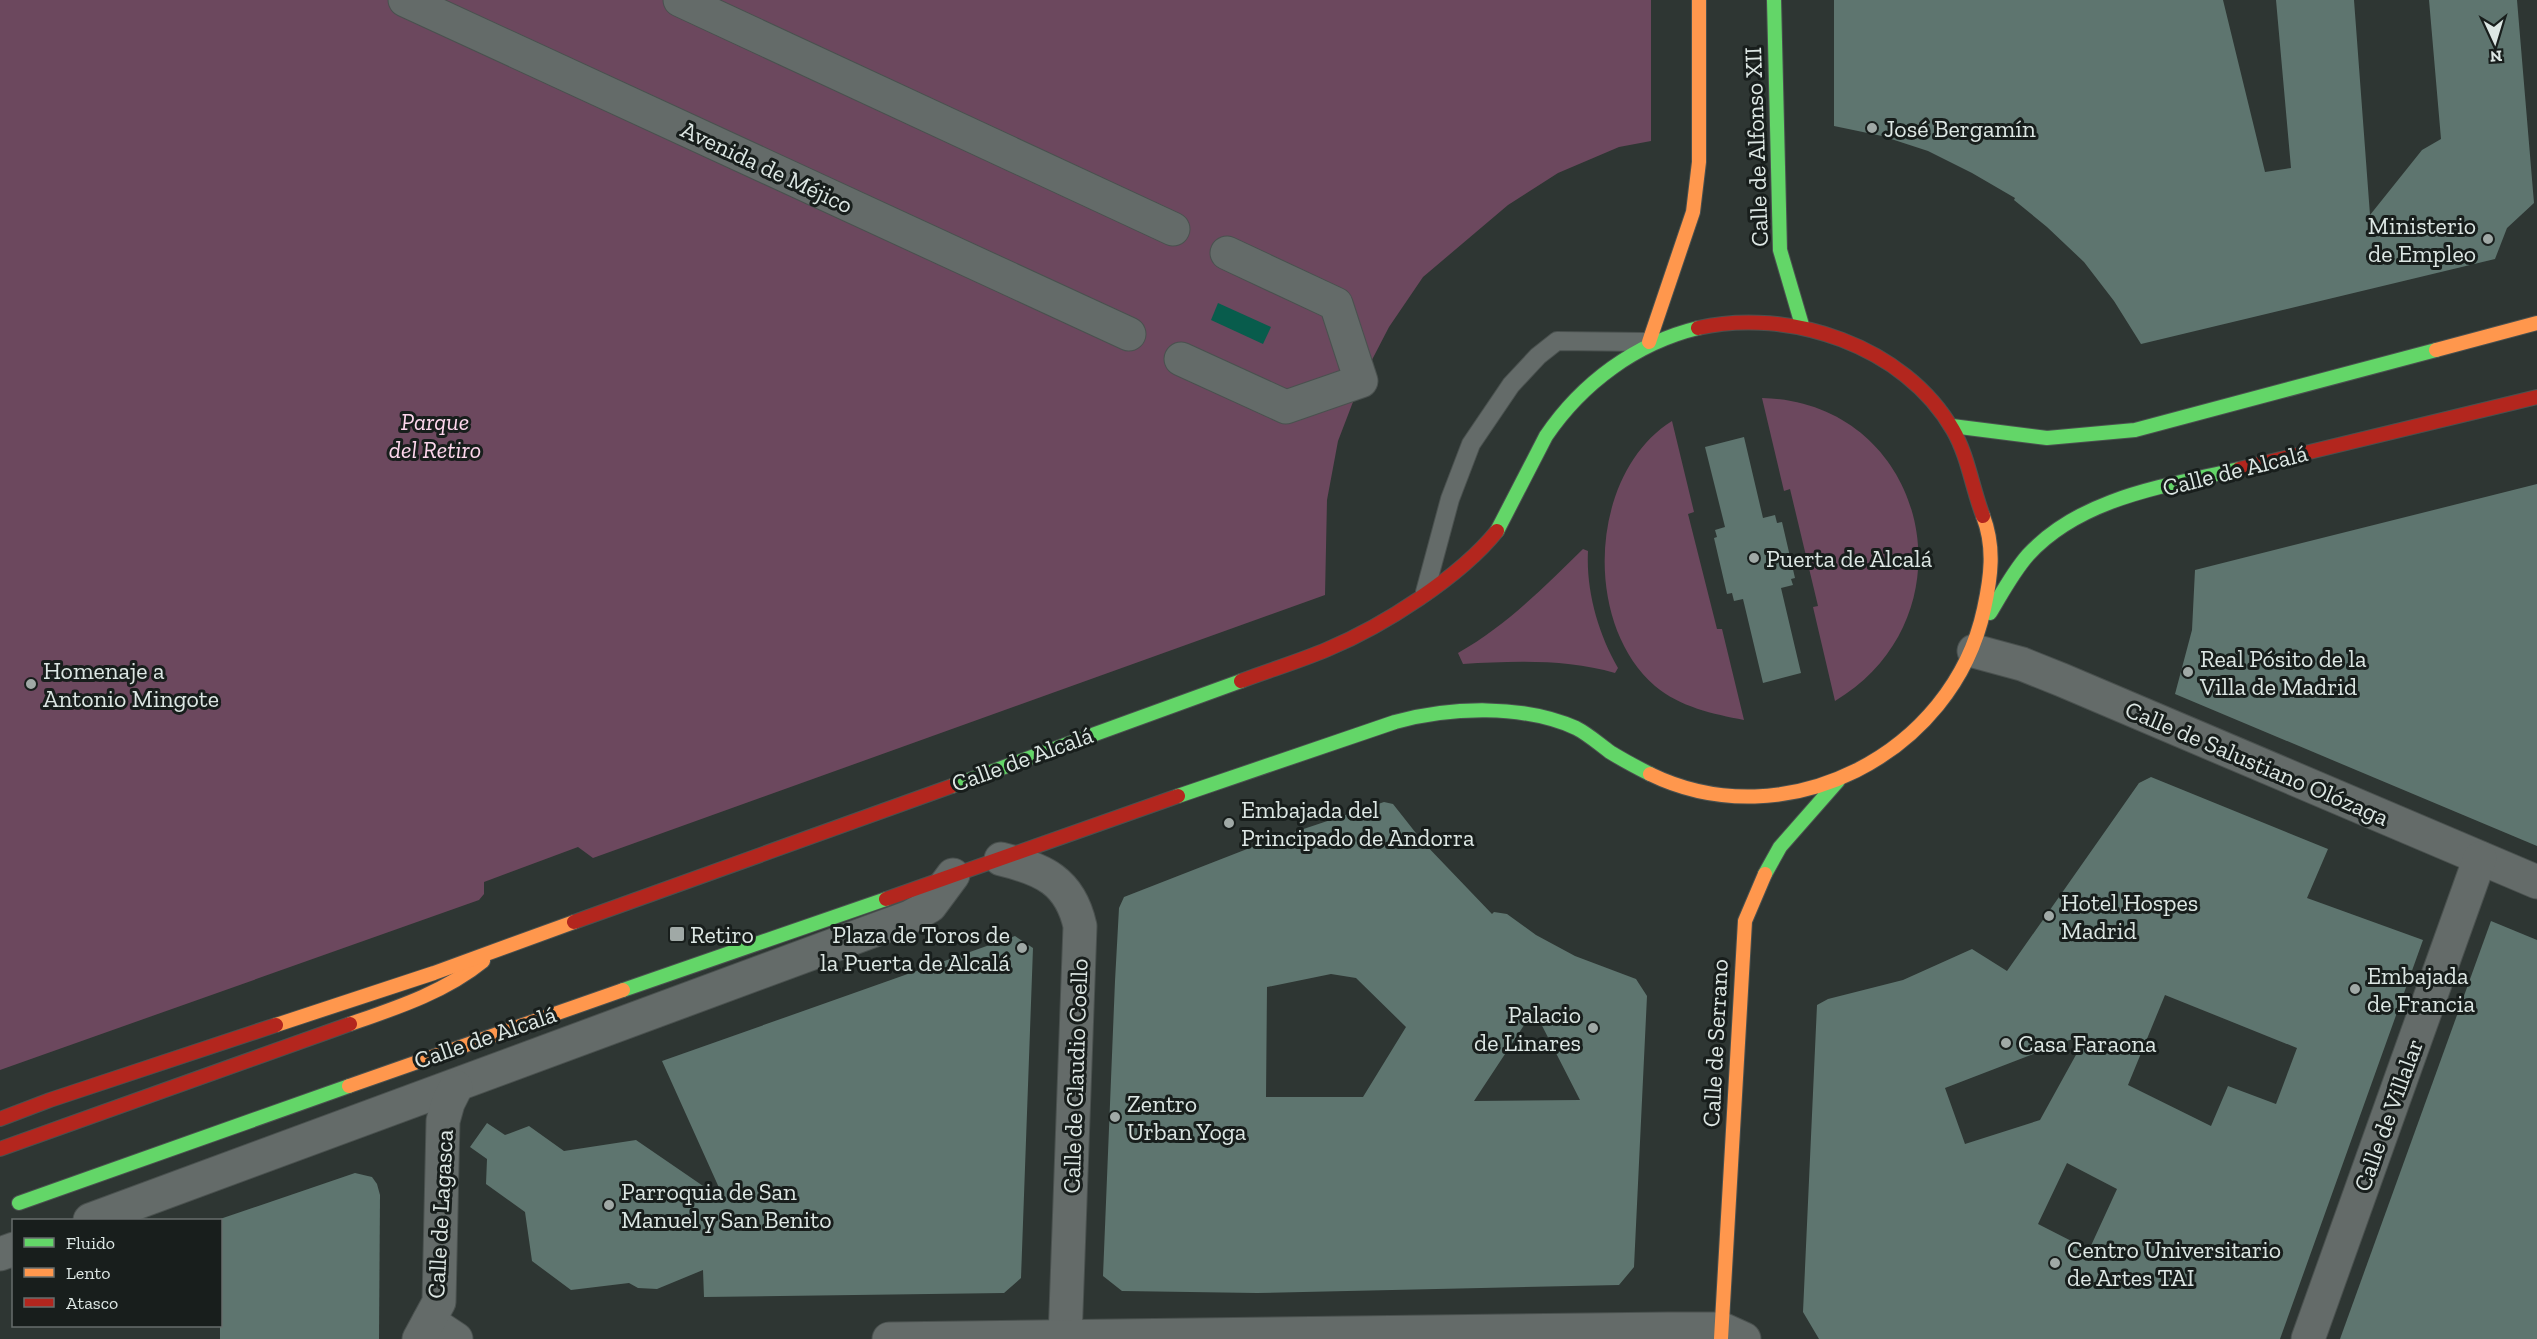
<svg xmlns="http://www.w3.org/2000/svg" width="2537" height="1339" viewBox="0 0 2537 1339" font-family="'Zilla Slab',serif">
	<rect width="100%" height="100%" fill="#2e3633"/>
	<g fill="#6c485e">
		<path d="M 0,0 L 1651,0 L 1651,141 L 1619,147 L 1558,173 L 1508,205 L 1423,277 L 1389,327 L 1361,381 L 1338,441 L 1327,500 L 1325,595 L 593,858 L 578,847 L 484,882 L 484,894 L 479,900 L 0,1070 Z"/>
		<path d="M 1762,398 C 1928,402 1977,616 1835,701 L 1813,607 L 1818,606 L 1790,489 L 1784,491 Z"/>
		<path d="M 1672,421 L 1694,512 L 1688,514 L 1717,629 L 1722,629 L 1744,720 C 1713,714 1680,707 1655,686 C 1582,623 1589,473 1672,421 Z"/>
		<path d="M 1583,549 L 1588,551 C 1586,591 1598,633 1618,668 L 1615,673 C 1567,659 1513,661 1463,664 L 1458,653 C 1506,626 1544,587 1583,549 Z"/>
	</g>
	<path fill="#085c4c" d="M 1218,303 L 1271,327 L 1263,344 L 1211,320 Z"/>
	<g fill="#5e756f" fill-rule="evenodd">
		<path d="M 1834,0 L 2223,0 L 2265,172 L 2291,168 L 2276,0 L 2354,0 L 2370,215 L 2422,150 L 2441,139 L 2429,0 L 2517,0 L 2534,203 L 2507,228 L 2495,259 L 2141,344 L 2114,301 L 2084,262 L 2047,227 L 2014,200 L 2015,198 L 1972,173 L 1928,151 L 1882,136 L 1834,126 Z"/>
		<path d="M 1744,437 L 1763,518 L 1775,515 L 1777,523 L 1782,522 L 1795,578 L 1791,579 L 1793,585 L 1781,588 L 1801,673 L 1763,683 L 1743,599 L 1734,601 L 1732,593 L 1727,594 L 1714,538 L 1717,537 L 1715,530 L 1725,527 L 1705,447 Z"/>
		<path d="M 2537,484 L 2537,846 L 2175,694 L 2192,630 L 2195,570 Z"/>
		<path d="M 2151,777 L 2328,849 L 2307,898 L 2423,940 L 2280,1339 L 1819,1339 L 1803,1312 L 1817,1005 L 1828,999 L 1903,980 L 1972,949 L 2007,971 L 2139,783 ZM 2165,995 L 2297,1048 L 2276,1104 L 2228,1086 L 2211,1126 L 2128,1085 ZM 2088,1033 L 2040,1120 L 1965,1144 L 1945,1088 ZM 2067,1163 L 2117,1189 L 2089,1250 L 2038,1224 Z"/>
		<path d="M 1384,802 L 1393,804 L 1423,842 L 1492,914 L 1494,912 L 1507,914 L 1536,935 L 1575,956 L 1636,979 L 1647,996 L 1634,1267 L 1619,1285 L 1257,1293 L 1122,1291 L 1103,1276 L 1115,981 L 1119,908 L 1124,897 L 1265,842 ZM 1331,974 L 1356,978 L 1406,1027 L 1363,1097 L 1266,1097 L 1267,987 ZM 1534,1010 L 1580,1100 L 1474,1101 Z"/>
		<path d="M 2491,921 L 2537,940 L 2537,1339 L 2340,1339 Z"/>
		<path d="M 1015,936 L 1033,948 L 1021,1278 L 1004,1293 L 704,1297 L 703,1270 L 657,1289 L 638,1288 L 629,1283 L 571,1290 L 532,1261 L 525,1212 L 486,1184 L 487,1159 L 470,1147 L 487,1123 L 505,1135 L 529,1126 L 564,1151 L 636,1140 L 725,1201 L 662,1061 Z"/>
		<path d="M 355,1173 L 372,1177 L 377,1184 L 380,1195 L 379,1339 L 220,1339 L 220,1219 Z"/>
	</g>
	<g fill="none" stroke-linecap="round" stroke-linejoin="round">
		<g stroke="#4a514f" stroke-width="20">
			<path id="lane" d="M 1425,592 L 1450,499 L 1471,444 L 1511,385 L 1538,356 L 1557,341 L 1645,342"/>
		</g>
		<g stroke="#4a514f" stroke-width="35">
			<g id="street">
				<path d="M 405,0 L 1129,334"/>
				<path d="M 680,0 L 1173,229"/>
				<path d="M 1181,359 L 1286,407 L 1361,381 L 1336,304 L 1227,253"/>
				<path d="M 1974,651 L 2022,664 L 2062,680 L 2537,882"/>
				<path d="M 1001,859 C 1043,869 1070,881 1080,926 L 1065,1339"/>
				<path d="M 90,1220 L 910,917 L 930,906 L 953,875"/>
				<path d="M 0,1254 L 14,1249"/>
				<path d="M 429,1321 L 456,1339"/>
				<path d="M 419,1339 L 439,1302 L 443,1121 L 448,1103 L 456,1087"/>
				<path d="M 889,1339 L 1668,1329 L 1722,1329 L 1744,1339"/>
				<path d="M 2308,1339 L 2480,858"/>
			</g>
		</g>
		<g stroke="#4a514f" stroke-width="16">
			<g id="fast">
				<path d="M 1774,0 L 1780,250 L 1802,325"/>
				<path d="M 1952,426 L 2047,438 L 2135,430 L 2436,350"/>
				<path d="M 1497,531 L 1546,436 C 1582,383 1636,343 1698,328"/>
				<path d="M 1990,613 C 2002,593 2013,572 2028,555 C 2081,497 2166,486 2239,469"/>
				<path d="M 952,786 L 1241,681"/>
				<path d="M 1178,796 L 1395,722 C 1450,707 1523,704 1576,728 C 1588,734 1599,744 1610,752 C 1623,760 1636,767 1650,774"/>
				<path d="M 1765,874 L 1780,847 L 1838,781"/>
				<path d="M 623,990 L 886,899"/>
				<path d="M 19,1203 L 349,1086"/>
			</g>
		</g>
		<g stroke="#4a514f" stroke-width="16">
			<g id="slow">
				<path d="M 1649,342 L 1693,212 L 1699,162 L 1699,0"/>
				<path d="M 2436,350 L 2537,323"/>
				<path d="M 1650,774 C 1785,840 1953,754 1984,609 C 1991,577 1995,547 1983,516"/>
				<path d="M 350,1024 C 396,1008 445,992 483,961"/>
				<path d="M 276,1025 L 434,973 L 574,922"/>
				<path d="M 349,1086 L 623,990"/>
				<path d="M 1721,1339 L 1745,921 L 1765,874"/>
			</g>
		</g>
		<g stroke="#4a514f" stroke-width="16">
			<g id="jam">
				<path d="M 1698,328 C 1789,307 1905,346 1953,430 C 1968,456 1972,487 1983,516"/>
				<path d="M 2239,469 L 2537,397"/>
				<path d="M 1241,681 C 1270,670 1300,661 1328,649 C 1383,626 1460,577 1497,531"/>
				<path d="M 886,899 L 1178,796"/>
				<path d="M 574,922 L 952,786"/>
				<path d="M 0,1119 L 50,1100 L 276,1025"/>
				<path d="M 0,1149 L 350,1024"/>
			</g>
		</g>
		<use href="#lane" stroke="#646b69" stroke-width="18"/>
		<use href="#street" stroke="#646b69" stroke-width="33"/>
		<use href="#fast" stroke="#63d668" stroke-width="14"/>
		<use href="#slow" stroke="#ff974d" stroke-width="14"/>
		<use href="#jam" stroke="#b3261e" stroke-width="14"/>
	</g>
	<g fill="#a0a9a6" stroke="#181e1c" stroke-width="2">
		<circle cx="1872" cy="128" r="6"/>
		<circle cx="2488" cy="239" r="6"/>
		<circle cx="1754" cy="558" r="6"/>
		<circle cx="2188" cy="672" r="6"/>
		<circle cx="31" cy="684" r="6"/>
		<circle cx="1229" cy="823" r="6"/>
		<circle cx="2049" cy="916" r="6"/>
		<rect x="669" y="926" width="16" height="16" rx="3"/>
		<circle cx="1022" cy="948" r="6"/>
		<circle cx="2355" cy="989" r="6"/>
		<circle cx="1593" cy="1028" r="6"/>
		<circle cx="2006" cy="1043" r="6"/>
		<circle cx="1115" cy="1117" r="6"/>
		<circle cx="609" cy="1205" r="6"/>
		<circle cx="2055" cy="1263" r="6"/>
	</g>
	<g text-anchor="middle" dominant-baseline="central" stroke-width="6" stroke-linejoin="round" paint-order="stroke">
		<g font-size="24" fill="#dde7e4" stroke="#181e1c" text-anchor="start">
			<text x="1884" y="128">José Bergamín</text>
			<text x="2476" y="225" text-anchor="end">Ministerio<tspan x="2476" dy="28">de Empleo</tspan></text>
			<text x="1766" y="558">Puerta de Alcalá</text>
			<text x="2200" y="658">Real Pósito de la<tspan x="2200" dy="28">Villa de Madrid</tspan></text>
			<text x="43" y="670">Homenaje a<tspan x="43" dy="28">Antonio Mingote</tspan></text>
			<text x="1241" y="809">Embajada del<tspan x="1241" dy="28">Principado de Andorra</tspan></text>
			<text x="2061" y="902">Hotel Hospes<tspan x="2061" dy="28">Madrid</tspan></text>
			<text x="690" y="934">Retiro</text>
			<text x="1010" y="934" text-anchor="end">Plaza de Toros de<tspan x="1010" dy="28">la Puerta de Alcalá</tspan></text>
			<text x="2367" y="975">Embajada<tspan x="2367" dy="28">de Francia</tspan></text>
			<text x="1581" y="1014" text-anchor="end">Palacio<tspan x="1581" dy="28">de Linares</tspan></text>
			<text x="2018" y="1043">Casa Faraona</text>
			<text x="1127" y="1103">Zentro<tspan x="1127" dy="28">Urban Yoga</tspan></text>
			<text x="621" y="1191">Parroquia de San<tspan x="621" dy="28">Manuel y San Benito</tspan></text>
			<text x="2067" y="1249">Centro Universitario<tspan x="2067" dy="28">de Artes TAI</tspan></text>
		</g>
		<g font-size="24" fill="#dde7e4" stroke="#181e1c">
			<text transform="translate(1756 147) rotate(-92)">Calle de Alfonso XII</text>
			<text transform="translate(767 167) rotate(25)">Avenida de Méjico</text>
			<text transform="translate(2235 470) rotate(-14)">Calle de Alcalá</text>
			<text transform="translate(1022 759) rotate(-20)">Calle de Alcalá</text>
			<text transform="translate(2257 763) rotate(23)">Calle de Salustiano Olózaga</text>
			<text transform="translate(485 1037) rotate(-19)">Calle de Alcalá</text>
			<text transform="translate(1715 1043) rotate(-87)">Calle de Serrano</text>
			<text transform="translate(1075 1076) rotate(-88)">Calle de Claudio Coello</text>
			<text transform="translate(2388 1115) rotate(-70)">Calle de Villalar</text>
			<text transform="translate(440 1214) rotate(-87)">Calle de Lagasca</text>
		</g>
		<g font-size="24" font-style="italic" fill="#fed7ed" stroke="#181e1c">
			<text x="435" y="421">Parque<tspan x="435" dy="28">del Retiro</tspan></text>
		</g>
	</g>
	<rect x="12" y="1219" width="210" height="108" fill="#181e1c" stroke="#676e6c" stroke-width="1.5"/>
	<rect x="24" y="1238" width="30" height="9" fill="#63d668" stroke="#676e6c" stroke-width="1.5"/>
	<text x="66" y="1249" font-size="18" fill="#dde7e4">Fluido</text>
	<rect x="24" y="1268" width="30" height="9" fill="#ff974d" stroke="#676e6c" stroke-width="1.5"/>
	<text x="66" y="1279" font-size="18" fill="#dde7e4">Lento</text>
	<rect x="24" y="1298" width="30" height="9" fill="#b3261e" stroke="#676e6c" stroke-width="1.5"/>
	<text x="66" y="1309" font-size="18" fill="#dde7e4">Atasco</text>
	<g transform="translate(2495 42) rotate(176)" stroke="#181e1c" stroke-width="4.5" paint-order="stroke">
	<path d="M0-4.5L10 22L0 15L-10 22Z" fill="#dde7e4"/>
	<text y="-9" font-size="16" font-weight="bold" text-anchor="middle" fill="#dde7e4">N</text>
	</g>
</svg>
